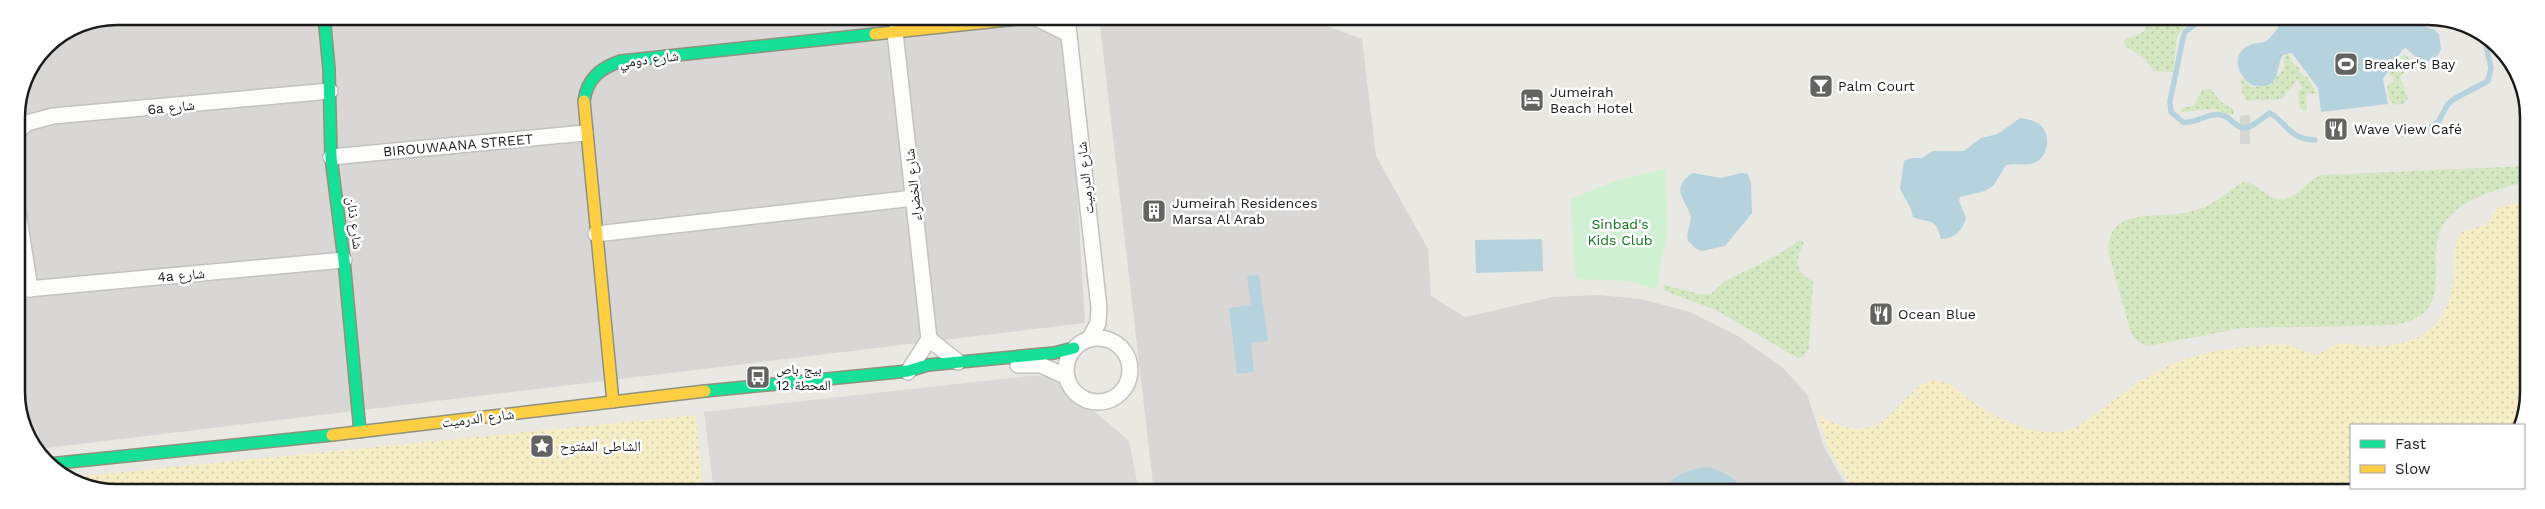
<svg xmlns="http://www.w3.org/2000/svg" width="2545" height="509" viewBox="0 0 2545 509" font-family="'Work Sans','Noto Naskh Arabic',sans-serif">
	<defs>
		<pattern id="grass-dots" width="8" height="8" patternUnits="userSpaceOnUse" patternTransform="scale(1.25)"><rect width="8" height="8" fill="#d4e7c1"/><path d="M2 2h.1M6 6h.1" fill="none" stroke="#b5c6a5" stroke-width="1.8" stroke-linecap="round"/></pattern>
		<pattern id="sand-dots" width="8" height="8" patternUnits="userSpaceOnUse" patternTransform="scale(1.25)"><rect width="8" height="8" fill="#f5edc5"/><path d="M2 2h.1M6 6h.1" fill="none" stroke="#d1cba9" stroke-width="1.8" stroke-linecap="round"/></pattern>
	</defs>
	<rect width="100%" height="100%" fill="#e9e8e3"/>
	<g fill="#d8d7d5">
		<path d="M 117,16 L 1067,17 L 1085,323 L 38,449 L 18,412 L 16,117 L 24,78 L 46,46 L 79,24 Z"/>
		<path d="M 1099,17 L 1301,17 L 1362,39 L 1376,156 L 1428,249 L 1431,296 L 1465,317 L 1553,297 L 1598,295 L 1641,299 L 1690,312 L 1738,336 L 1783,368 L 1807,394 L 1824,447 L 1850,492 L 1154,492 Z"/>
	</g>
	<g fill="url(#grass-dots)">
		<path d="M 2153,17 L 2193,17 L 2177,36 L 2173,72 L 2154,71 L 2144,58 L 2125,46 L 2124,40 L 2143,32 Z"/>
		<path d="M 2287,54 L 2290,55 L 2290,61 L 2298,67 L 2301,74 L 2307,77 L 2317,94 L 2306,93 L 2307,110 L 2304,111 L 2300,108 L 2298,91 L 2303,88 L 2297,80 L 2282,99 L 2246,101 L 2241,89 L 2243,85 L 2239,80 L 2241,78 L 2252,87 L 2270,85 L 2284,69 L 2284,57 Z"/>
		<path d="M 2404,54 L 2413,62 L 2400,77 L 2408,99 L 2402,104 L 2395,105 L 2390,101 L 2387,85 L 2393,83 L 2394,79 L 2388,72 Z"/>
		<path d="M 2211,89 L 2220,101 L 2234,110 L 2233,115 L 2213,109 L 2181,112 L 2182,108 L 2194,106 L 2202,90 Z"/>
		<path d="M 2527,166 L 2527,181 C 2499,190 2460,197 2443,225 C 2422,259 2461,312 2395,325 L 2242,328 L 2148,346 L 2139,342 L 2131,333 L 2109,254 C 2105,205 2158,220 2189,212 C 2210,208 2225,194 2243,182 C 2258,182 2266,200 2282,199 C 2301,198 2306,178 2323,175 Z"/>
		<path d="M 1800,240 L 1804,243 C 1795,261 1794,272 1813,281 L 1809,348 L 1804,356 L 1799,358 L 1792,355 L 1718,311 L 1663,290 L 1664,285 L 1700,294 L 1711,294 L 1725,281 L 1776,256 Z"/>
	</g>
	<g fill="url(#sand-dots)">
		<path d="M 2527,200 L 2528,406 L 2522,425 L 2351,425 L 2351,488 L 2446,488 L 2434,493 L 1854,492 L 1828,447 L 1818,414 C 1890,463 1901,375 1939,381 C 1954,383 1965,397 1977,405 C 2005,423 2050,443 2080,425 C 2140,381 2168,354 2246,347 C 2260,346 2275,343 2288,345 C 2298,347 2306,353 2317,355 C 2324,352 2330,346 2337,344 C 2344,342 2363,346 2371,346 C 2413,347 2445,331 2452,288 C 2455,271 2451,246 2462,232 L 2488,224 L 2497,208 Z"/>
		<path d="M 696,415 L 703,492 L 103,492 L 73,477 Z"/>
	</g>
	<path fill="#d0f1d1" d="M 1665,169 L 1667,234 L 1656,289 L 1628,281 L 1576,279 L 1570,199 L 1618,180 Z"/>
	<path fill="#dad9d7" d="M 1038,375 L 1054,380 L 1069,396 L 1093,410 L 1129,441 L 1139,492 L 714,492 L 704,412 Z"/>
	<g fill="#b6d3dd">
		<path d="M 2287,17 L 2417,17 L 2420,25 L 2433,29 L 2439,34 L 2441,49 C 2433,70 2417,60 2406,48 L 2403,49 L 2383,79 L 2388,104 L 2321,112 L 2318,88 L 2292,53 L 2283,55 C 2274,69 2283,91 2252,85 C 2237,76 2230,53 2250,45 C 2255,42 2261,44 2266,41 C 2274,36 2279,24 2287,17 Z"/>
		<path d="M 2020,118 C 2027,119 2034,120 2039,124 C 2052,134 2049,157 2034,163 C 2025,166 2015,163 2006,165 L 1993,186 L 1985,191 L 1960,197 L 1959,201 L 1966,218 C 1963,230 1954,239 1941,239 C 1935,216 1930,224 1913,217 L 1911,209 L 1900,189 L 1904,161 L 1910,158 L 1922,158 L 1932,151 L 1964,151 L 1981,138 L 1998,134 Z"/>
		<path d="M 1692,173 L 1721,178 L 1741,173 L 1748,174 L 1751,183 L 1752,213 L 1725,246 L 1702,251 L 1696,249 L 1688,241 C 1685,232 1693,222 1690,214 C 1685,199 1670,189 1692,173 Z"/>
		<path d="M 1542,239 L 1543,271 L 1476,273 L 1475,240 Z"/>
		<path d="M 1259,275 L 1268,341 L 1251,343 L 1254,372 L 1237,374 L 1229,308 L 1251,305 L 1247,276 Z"/>
		<path d="M 1708,467 C 1726,472 1735,478 1747,492 L 1663,492 C 1673,474 1689,469 1708,467 Z"/>
	</g>
	<path fill="#d6d6d4" d="M 2250,115 L 2250,144 L 2240,144 L 2240,116 Z"/>
	<g fill="none" stroke-linecap="round" stroke-linejoin="round">
		<g stroke="#b6d3dd" stroke-width="5.5">
			<path d="M 2204,17 L 2185,32 L 2183,38 L 2170,101 L 2171,112 L 2183,122 C 2197,124 2208,112 2222,115 C 2231,117 2236,129 2246,128 C 2254,126 2263,117 2270,113 C 2289,125 2289,139 2315,140"/>
			<path d="M 2403,134 L 2428,129 L 2438,122 L 2448,104 L 2454,99 L 2488,81 L 2491,68 L 2484,37"/>
		</g>
		<g stroke="#c2c2bf" stroke-width="18">
			<g id="street">
				<path d="M 1067,17 L 1099,308 L 1098,323 L 1090,338"/>
				<path d="M 1036,18 L 1069,34"/>
				<path d="M 895,32 L 929,339 L 908,372"/>
				<path d="M 16,133 L 27,123 L 53,116 L 330,91"/>
				<path d="M 331,157 L 585,133"/>
				<path d="M 17,205 L 30,289"/>
				<path d="M 596,234 L 914,198"/>
				<path d="M 17,290 L 344,260"/>
				<circle cx="1098" cy="370" r="32"/>
				<path d="M 929,339 L 958,362"/>
				<path d="M 1018,365 L 1041,365 L 1067,377"/>
			</g>
		</g>
		<g stroke="#8f927c" stroke-width="14">
			<g id="fast">
				<path d="M 324,16 L 329,69 L 331,157 L 344,260 L 360,432"/>
				<path d="M 584,101 C 587,79 600,68 621,61 L 875,34"/>
				<path d="M 705,391 L 908,371 L 928,365 L 1054,353 L 1074,348"/>
				<path d="M 48,464 L 332,435"/>
			</g>
		</g>
		<g stroke="#8f927c" stroke-width="14">
			<g id="slow">
				<path d="M 875,34 L 1038,17"/>
				<path d="M 584,101 L 613,402"/>
				<path d="M 332,435 L 705,391"/>
			</g>
		</g>
		<use href="#street" stroke="#fcfcfb" stroke-width="15"/>
		<use href="#fast" stroke="#16e098" stroke-width="11"/>
		<use href="#slow" stroke="#ffcf43" stroke-width="11"/>
	</g>
	<defs>
		<g id="stadium-square" transform="scale(1.25)"><rect x="-9" y="-9" width="18" height="18" rx="4" fill="#636361" stroke="#fff"/><path d="M0-5a6.5 5 0 1 0 0 10a6.5 5 0 1 0 0-10ZM-3.5-1.8h7v3.6h-7Z" fill="#fff"/></g>
		<g id="bar-square" transform="scale(1.25)"><rect x="-9" y="-9" width="18" height="18" rx="4" fill="#636361" stroke="#fff"/><path d="M-6-5H6L.8 .8V4.5H3.5V6h-7V4.5H-.8V.8Z" fill="#fff"/></g>
		<g id="hotel-square" transform="scale(1.25)"><rect x="-9" y="-9" width="18" height="18" rx="4" fill="#636361" stroke="#fff"/><path d="M-6-4.5h1.5V1H6V5H4.5V3h-9V5H-6ZM-4 0a1.8 1.8 0 1 1 3.6 0ZM.5 0V-2.5h3Q6-2.5 6 0Z" fill="#fff"/></g>
		<g id="restaurant-square" transform="scale(1.25)"><rect x="-9" y="-9" width="18" height="18" rx="4" fill="#636361" stroke="#fff"/><path d="M-5-6h1v4h1v-4h1v4h1v-4h1v5L-1.5 .5V6h-2V.5L-5-1ZM5-6V6H3V1.5H1.5Q1.5-4 5-6Z" fill="#fff"/></g>
		<g id="building-square" transform="scale(1.25)"><rect x="-9" y="-9" width="18" height="18" rx="4" fill="#636361" stroke="#fff"/><path d="M-4-6H4V6H1V3H-1V6H-4ZM-2.5-4.3h1.7v1.8h-1.7ZM.8-4.3h1.7v1.8H.8ZM-2.5-1h1.7V.8h-1.7ZM.8-1h1.7V.8H.8Z" fill="#fff"/></g>
		<g id="bus-square" transform="scale(1.25)"><rect x="-9" y="-9" width="18" height="18" rx="4" fill="#636361" stroke="#fff"/><path d="M-5-6H5V4H4V6H2V4H-2V6H-4V4H-5ZM-3.5-4V0h7V-4ZM-3.5 1.2v1.5H-2V1.2ZM2 1.2v1.5H3.5V1.2Z" fill="#fff"/></g>
		<g id="sight-square" transform="scale(1.25)"><rect x="-9" y="-9" width="18" height="18" rx="4" fill="#636361" stroke="#fff"/><path d="M0-6L1.8-2.2L6-1.7L2.9 1.2L3.7 5.4L0 3.3L-3.7 5.4L-2.9 1.2L-6-1.7L-1.8-2.2Z" fill="#fff"/></g>
	</defs>
	<g fill-rule="evenodd">
		<use href="#stadium-square" x="2346" y="64"/>
		<use href="#bar-square" x="1821" y="86"/>
		<use href="#hotel-square" x="1532" y="100"/>
		<use href="#restaurant-square" x="2336" y="129"/>
		<use href="#building-square" x="1154" y="211"/>
		<use href="#restaurant-square" x="1881" y="314"/>
		<use href="#bus-square" x="758" y="377"/>
		<use href="#sight-square" x="542" y="446"/>
	</g>
	<g text-anchor="middle" dominant-baseline="central" stroke-width="5" stroke-linejoin="round" paint-order="stroke">
		<g font-size="14" fill="#1b1b1b" stroke="#fff">
			<text transform="translate(649 59) rotate(-7)">شارع دومي</text>
			<text transform="translate(171 107) rotate(-6)">6a شارع</text>
			<text transform="translate(458 145) rotate(-5)">BIROUWAANA STREET</text>
			<text transform="translate(1085 178) rotate(-96)">شارع الدرميت</text>
			<text transform="translate(913 185) rotate(-96)">شارع الخضراء</text>
			<text transform="translate(355 223) rotate(83)">شارع ذنان</text>
			<text transform="translate(181 275) rotate(-5)">4a شارع</text>
			<text transform="translate(478 418) rotate(-7)">شارع الدرميت</text>
		</g>
		<g font-size="14" fill="#1b1b1b" stroke="#fff" text-anchor="start">
			<text x="2364" y="64">Breaker's Bay</text>
			<text x="1838" y="86">Palm Court</text>
			<text x="1550" y="92">Jumeirah<tspan x="1550" dy="16">Beach Hotel</tspan></text>
			<text x="2354" y="129">Wave View Café</text>
			<text x="1172" y="203">Jumeirah Residences<tspan x="1172" dy="16">Marsa Al Arab</tspan></text>
			<text x="1898" y="314">Ocean Blue</text>
			<text x="776" y="369">بيج باص<tspan x="776" dy="16">المحطة 12</tspan></text>
			<text x="560" y="446">الشاطئ المفتوح</text>
		</g>
		<g font-size="14" fill="#0c751a" stroke="#fff">
			<text x="1620" y="224">Sinbad's<tspan x="1620" dy="16">Kids Club</tspan></text>
		</g>
	</g>
	<path d="M0 0H2545V509H0ZM117 25H2428A92 92 0 0 1 2520 117V392A92 92 0 0 1 2428 484H117A92 92 0 0 1 25 392V117A92 92 0 0 1 117 25Z" fill="#fff" fill-rule="evenodd"/>
	<path fill="none" stroke="#1b1b1b" stroke-width="2.5" d="M117 25H2428A92 92 0 0 1 2520 117V392A92 92 0 0 1 2428 484H117A92 92 0 0 1 25 392V117A92 92 0 0 1 117 25Z"/>
	<rect x="2350" y="424" width="175" height="65" fill="#ffffff" stroke="#a4a4a4"/>
	<rect x="2360" y="440" width="25" height="8" fill="#16e098" stroke="#a4a4a4"/>
	<text x="2395" y="449" font-size="15" fill="#1b1b1b">Fast</text>
	<rect x="2360" y="465" width="25" height="8" fill="#ffcf43" stroke="#a4a4a4"/>
	<text x="2395" y="474" font-size="15" fill="#1b1b1b">Slow</text>
</svg>
